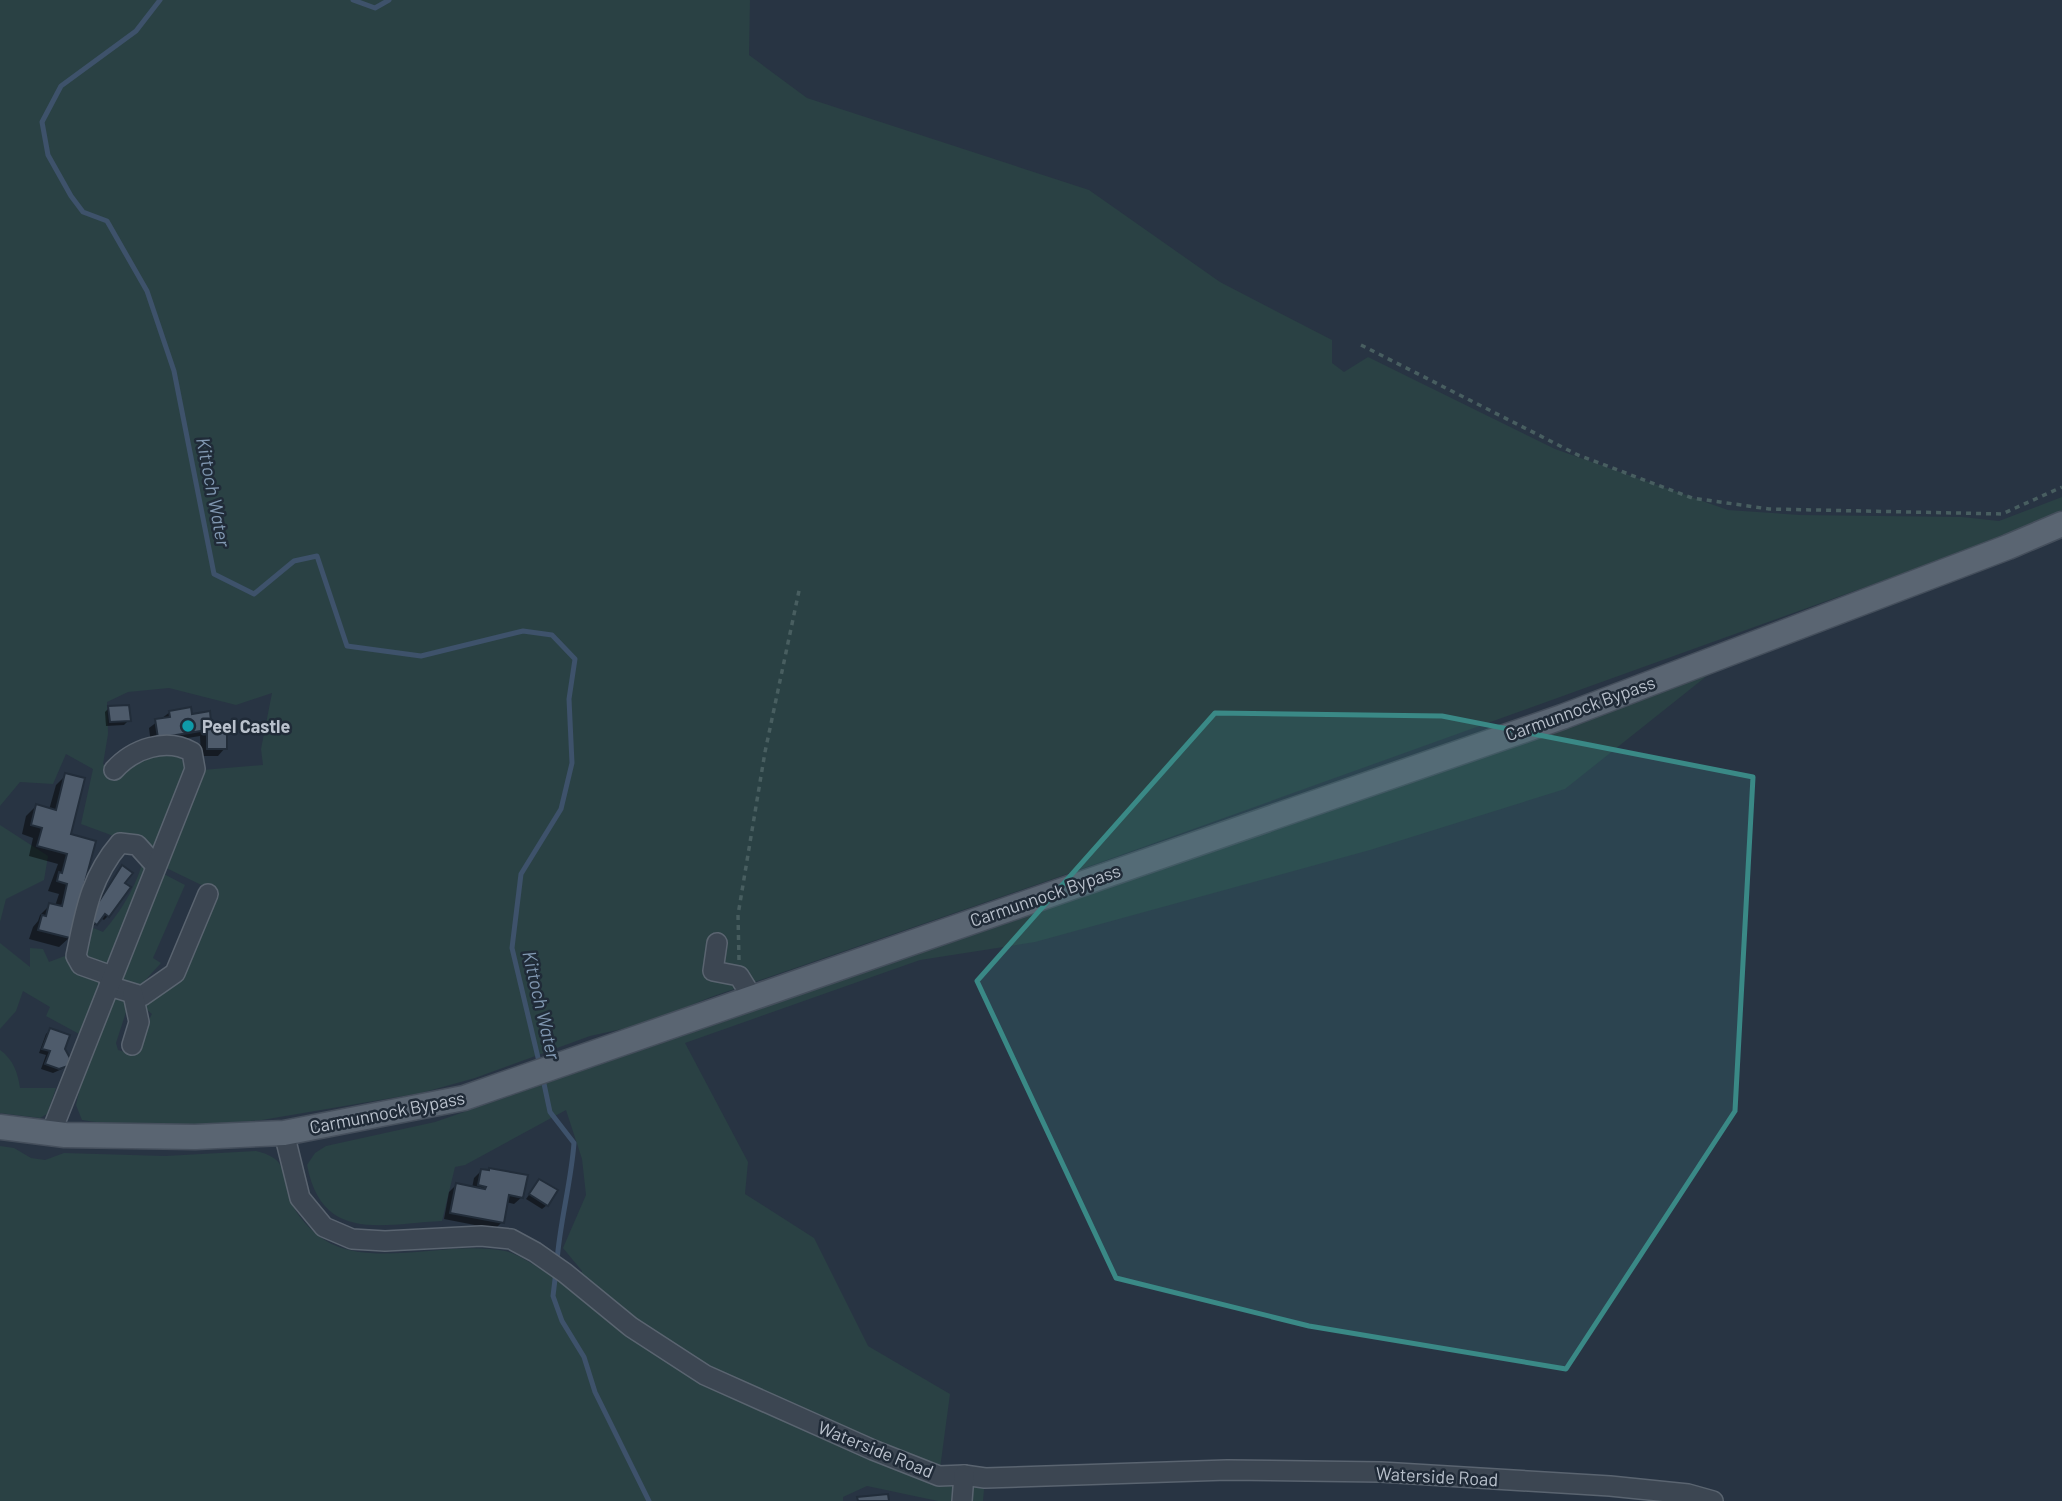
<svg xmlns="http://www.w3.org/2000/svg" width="2062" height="1501" viewBox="0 0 2062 1501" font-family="Barlow,sans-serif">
	<rect width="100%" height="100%" fill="#283443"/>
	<g fill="#2a4144">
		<path d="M 0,0 L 750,0 L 749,55 L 807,98 L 1089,190 L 1220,282 L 1332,340 L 1332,363 L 1344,372 L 1368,357 L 1555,449 L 1728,510 L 1800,515 L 1962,517 L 1999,521 L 2062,497 L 2062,512 L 1985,544 L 1096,864 L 711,997 L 645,1024 L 590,1036 L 475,1078 L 421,1093 L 262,1120 L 191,1126 L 102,1123 L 82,1120 L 76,1105 L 82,1079 L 114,993 L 123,999 L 128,1006 L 116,1043 L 118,1050 L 132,1054 L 152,1014 L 140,1004 L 186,969 L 218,893 L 162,866 L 202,770 L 263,765 L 261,749 L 272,693 L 236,705 L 169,688 L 128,692 L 107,702 L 108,734 L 103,764 L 120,774 L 138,757 L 169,753 L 178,755 L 185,764 L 187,776 L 157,852 L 81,824 L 93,769 L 66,754 L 53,784 L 20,782 L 0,806 Z"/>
		<path d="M 1708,675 L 1565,789 L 1370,850 L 1035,942 L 920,960 L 685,1043 L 748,1162 L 745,1194 L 814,1238 L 868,1346 L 950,1394 L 939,1476 L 985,1478 L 983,1501 L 938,1501 L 867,1486 L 843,1497 L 843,1501 L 0,1501 L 0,1146 L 14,1148 L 31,1158 L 45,1160 L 64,1153 L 165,1156 L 256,1151 C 264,1153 274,1156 279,1163 C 285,1172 285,1185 288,1195 C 295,1215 314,1236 334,1245 C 382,1266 452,1240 505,1251 C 522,1254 559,1282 575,1292 L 582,1271 L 563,1248 L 586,1195 L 582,1159 L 566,1110 L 465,1165 L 455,1167 L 442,1221 C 381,1224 322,1243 307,1165 L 315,1153 L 326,1146 L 435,1122 L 1453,768 Z"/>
		<path d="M 0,825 L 48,856 L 44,880 L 6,899 L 0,922 Z"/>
		<path d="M 143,859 L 151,866 L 81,1035 L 46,1016 L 50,1007 L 23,991 L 16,1011 L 0,1029 L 0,943 L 30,967 L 30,948 L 43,949 L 49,962 L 70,954 L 84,924 L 103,932 C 120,913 138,884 143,859 Z"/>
		<path d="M 162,873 L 185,885 L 153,958 L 161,963 L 139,987 L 120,984 Z"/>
		<path d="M 0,1050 C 13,1059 18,1073 20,1088 L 56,1088 L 47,1114 L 40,1118 L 0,1113 Z"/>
	</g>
	<g fill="#0007">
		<path d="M 109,708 L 129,720 L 124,725 L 106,726 L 105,712 Z"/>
		<path d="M 170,712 L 190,716 L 210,724 L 219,734 L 225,748 L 218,756 L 201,756 L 200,736 L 151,744 L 149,728 Z"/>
		<path d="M 66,775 L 69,938 L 59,947 L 29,939 L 33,927 L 38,921 L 40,915 L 50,905 L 55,906 L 59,894 L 48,891 L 58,864 L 29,856 L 33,838 L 22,834 L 26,816 L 36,806 L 49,810 L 56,785 Z"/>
		<path d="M 122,867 L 123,884 L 108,916 L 104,920 L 100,918 L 92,928 L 96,907 Z"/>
		<path d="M 50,1030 L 67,1065 L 62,1069 L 53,1073 L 41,1069 L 46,1055 L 39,1053 L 46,1034 Z"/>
		<path d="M 481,1171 L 522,1197 L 514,1204 L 506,1202 L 502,1222 L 495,1229 L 444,1219 L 449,1192 L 456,1185 L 472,1188 L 474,1178 Z"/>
		<path d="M 539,1181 L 547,1205 L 542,1209 L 526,1199 Z"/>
	</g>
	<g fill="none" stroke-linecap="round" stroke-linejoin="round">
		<g stroke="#3e526b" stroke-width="5">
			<path d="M 160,0 L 136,31 L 61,86 L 42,122 L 48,155 L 71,196 L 83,212 L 107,221 L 147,291 L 174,371 L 214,574 L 254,594 L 294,561 L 317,556 L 347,646 L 421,656 L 523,631 L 552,635 L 575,659 L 569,699 L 572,763 L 561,809 L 521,874 L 512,948 L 540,1066"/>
			<path d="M 353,0 L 375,8 L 389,0"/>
			<path d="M 543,1079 L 550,1112 L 574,1143 C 571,1183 560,1221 557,1261"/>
			<path d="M 556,1271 L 553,1296 L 562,1321 L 584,1357 L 595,1392 L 649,1501"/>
		</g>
	</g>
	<g fill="#4e5b6b" stroke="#222d3a" stroke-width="2">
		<path d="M 129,705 L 131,721 L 110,722 L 108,706 Z"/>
		<path d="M 191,707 L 192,714 L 210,711 L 211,722 L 220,722 L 220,732 L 227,732 L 227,749 L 207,749 L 207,730 L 158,738 L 155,719 L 170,717 L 169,711 Z"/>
		<path d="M 65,773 L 85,778 L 71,834 L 96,841 L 70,938 L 38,930 L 42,915 L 46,916 L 49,903 L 62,906 L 67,884 L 57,881 L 59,872 L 62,873 L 67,854 L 37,846 L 42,828 L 31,825 L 36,804 L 56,810 Z"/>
		<path d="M 122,865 L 133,873 L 125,883 L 131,887 L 109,917 L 105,914 L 97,925 L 85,916 L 96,906 Z"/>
		<path d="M 50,1028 L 70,1035 L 65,1049 L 70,1058 L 68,1066 L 59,1069 L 45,1064 L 50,1051 L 42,1049 Z"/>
		<path d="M 489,1168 L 528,1175 L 523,1198 L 509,1195 L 504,1223 L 450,1213 L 456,1183 L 485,1189 L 486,1187 L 478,1185 L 481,1169 L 489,1170 Z"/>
		<path d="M 539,1179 L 558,1190 L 548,1206 L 529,1194 Z"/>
		<path d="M 888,1494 L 889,1501 L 858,1501 L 857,1497 Z"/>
	</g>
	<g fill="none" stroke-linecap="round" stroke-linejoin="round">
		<g stroke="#5a6470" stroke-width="22">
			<g id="minor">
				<path d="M 717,943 L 713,971 L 739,976 L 752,997"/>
				<path d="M 112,976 L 81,965 L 76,956 C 85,913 90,878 120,843 L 137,845 L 156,866"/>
				<path d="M 109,986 L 142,996 L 175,973 L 208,894"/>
				<path d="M 132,1045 L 139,1022 L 133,994"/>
				<path d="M 51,1133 L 195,769 L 192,752 C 166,737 133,749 114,770"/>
				<path d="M 284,1133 L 300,1198 L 324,1227 L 352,1239 L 385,1241 L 481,1236 L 511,1239 L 535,1252 L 565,1273 L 631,1327 L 705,1375 L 873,1450 L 939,1476 L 964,1475 L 985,1478 L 1227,1470 L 1381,1472 L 1610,1486 L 1688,1494 L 1713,1501"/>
				<path d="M 962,1501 L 964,1475"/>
			</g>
		</g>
		<g stroke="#454f5c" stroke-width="27">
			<path id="major" d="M 0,1127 L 65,1135 L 195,1137 L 284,1133 L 464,1098 L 1562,717 L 2008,547 L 2062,524"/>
		</g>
		<g stroke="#485e60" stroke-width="3.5" stroke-dasharray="5 5" stroke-linecap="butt">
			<path d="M 1361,345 L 1578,455 L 1692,498 L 1769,509 L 2002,514 L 2062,487"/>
			<path d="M 739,960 L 738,915 L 765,752 L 800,586"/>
		</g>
		<use href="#minor" stroke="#3c4652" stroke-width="19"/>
		<use href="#major" stroke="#5a6572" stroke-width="24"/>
	</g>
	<path fill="#3a8986" fill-opacity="0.2" stroke="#3a8986" stroke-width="5" stroke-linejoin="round" d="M 1215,713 L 1442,716 L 1753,777 L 1735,1111 L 1566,1369 L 1309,1326 L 1116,1278 L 977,981 Z"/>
	<circle fill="#0f9aa8" stroke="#202b38" stroke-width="2.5" cx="188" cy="726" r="7"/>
	<g text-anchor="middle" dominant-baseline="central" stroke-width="5" stroke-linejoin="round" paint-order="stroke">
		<g font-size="18" fill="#b9c1cc" stroke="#202b38">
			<text transform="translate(1580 708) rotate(-20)">Carmunnock Bypass</text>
			<text transform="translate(1045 895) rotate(-19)">Carmunnock Bypass</text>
			<text transform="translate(387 1112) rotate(-11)">Carmunnock Bypass</text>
			<text transform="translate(876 1449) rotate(22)">Waterside Road</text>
			<text transform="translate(1437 1476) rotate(3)">Waterside Road</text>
		</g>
		<g font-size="18" font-weight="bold" fill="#b9c1cc" stroke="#202b38" text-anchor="start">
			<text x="202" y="726">Peel Castle</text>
		</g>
		<g font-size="19" font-style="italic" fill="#8198b2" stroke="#202b38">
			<text transform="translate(214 492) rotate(79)">Kittoch Water</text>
			<text transform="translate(542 1005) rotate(77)">Kittoch Water</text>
		</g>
	</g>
</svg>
